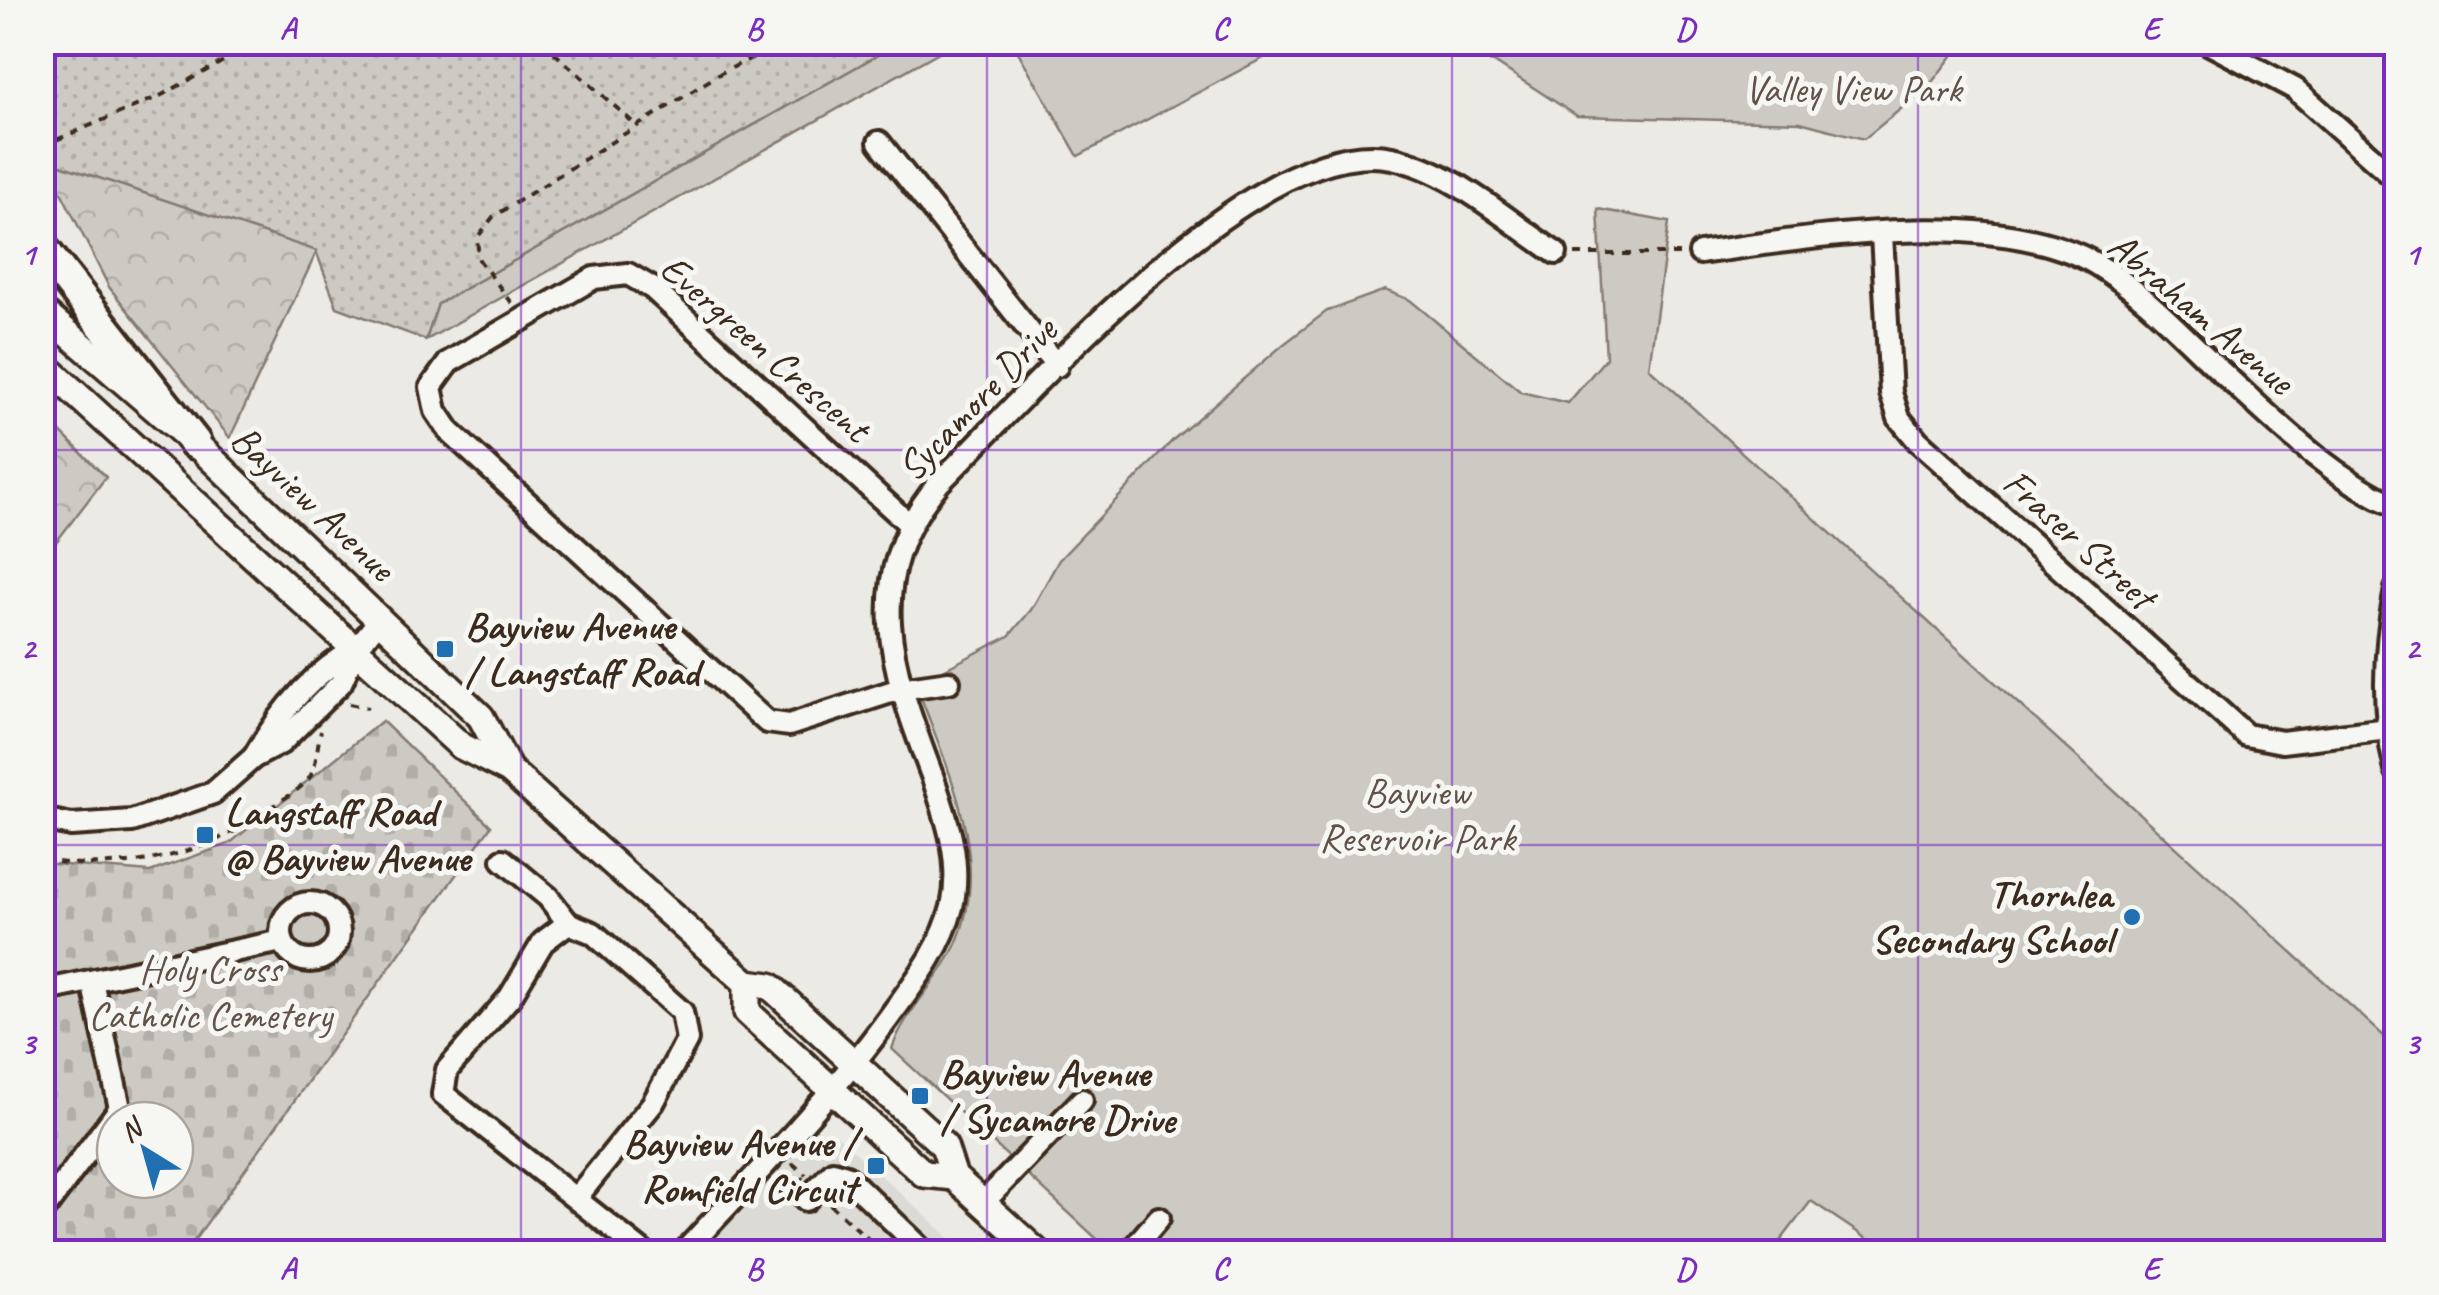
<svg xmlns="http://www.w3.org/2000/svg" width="2439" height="1295" viewBox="0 0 2439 1295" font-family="Caveat,sans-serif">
	<defs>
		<pattern id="grass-dots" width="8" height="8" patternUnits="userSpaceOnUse" patternTransform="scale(2.5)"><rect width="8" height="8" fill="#cdcac4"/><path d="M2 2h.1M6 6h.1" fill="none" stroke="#b1aea8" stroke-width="1.8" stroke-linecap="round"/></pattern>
		<pattern id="forest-crowns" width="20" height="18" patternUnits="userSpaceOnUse" patternTransform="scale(2.5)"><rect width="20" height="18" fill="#cdcac4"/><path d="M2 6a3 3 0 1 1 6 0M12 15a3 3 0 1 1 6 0" fill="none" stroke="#b1aea8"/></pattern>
		<pattern id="cemetery-stones" width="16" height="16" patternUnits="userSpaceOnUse" patternTransform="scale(2.5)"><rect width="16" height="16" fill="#cdcac4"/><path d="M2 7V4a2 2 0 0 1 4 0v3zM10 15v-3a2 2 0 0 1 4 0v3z" fill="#b1aea8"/></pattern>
	</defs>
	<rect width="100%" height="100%" fill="#ebeae5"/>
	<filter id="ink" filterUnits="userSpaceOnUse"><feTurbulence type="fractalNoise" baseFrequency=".01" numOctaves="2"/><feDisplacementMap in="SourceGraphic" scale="20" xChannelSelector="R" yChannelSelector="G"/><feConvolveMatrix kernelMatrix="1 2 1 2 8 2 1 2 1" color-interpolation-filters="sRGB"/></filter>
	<g filter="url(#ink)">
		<path fill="#dcdad4" d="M 832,1131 L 965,1252 L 701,1252 L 805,1133 Z"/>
		<path fill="url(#grass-dots)" stroke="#847a71" stroke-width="2.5" d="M 42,43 L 899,43 L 438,304 L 426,340 L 337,307 L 316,251 L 45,160 Z"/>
		<g fill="url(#forest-crowns)" stroke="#847a71" stroke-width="2.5">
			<path d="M 45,160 L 317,251 L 230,438 L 109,287 Z"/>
			<path d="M 43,415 L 106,477 L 43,559 L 42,559 Z"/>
		</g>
		<path fill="url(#cemetery-stones)" stroke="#847a71" stroke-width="2.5" fill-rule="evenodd" d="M 382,721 L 491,826 L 186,1252 L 43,1252 L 42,863 L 150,872 L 229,844 ZM 115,1120 L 175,1120 L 175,1180 L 115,1180 Z"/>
		<g fill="#cdcac4" stroke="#847a71" stroke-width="2.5">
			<path d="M 899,43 L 955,43 L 426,340 L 438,304 Z"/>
			<path d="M 1013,43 L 1307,43 L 1286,46 L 1078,156 Z"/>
			<path d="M 1392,43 L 1962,43 L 1929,86 L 1864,139 L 1800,122 L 1577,116 L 1494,62 Z"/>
			<path d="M 1598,209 L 1669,222 L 1649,368 L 2396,1047 L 2396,1252 L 1887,1252 L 1811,1201 L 1772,1252 L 1111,1252 L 892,1049 C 905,1010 939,982 956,944 C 994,857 945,765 916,684 L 1009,636 L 1031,610 L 1059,560 L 1174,439 L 1284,344 L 1327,311 L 1385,290 L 1410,300 L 1521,392 L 1568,403 L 1606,358 Z"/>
		</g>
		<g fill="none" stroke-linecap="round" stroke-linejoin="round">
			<g stroke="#3b2a1e" stroke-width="28">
				<g id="minor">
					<path d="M 2206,42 L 2295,89 L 2396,179"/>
					<path d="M 879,142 L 1057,366"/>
					<path d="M 1882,235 L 1891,393 L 1899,418 L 1918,441 L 2246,735 L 2282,742 L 2388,729"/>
					<path d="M 1700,253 C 1813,237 1995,206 2096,264 C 2141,291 2179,332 2217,368 C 2274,420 2325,474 2396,506"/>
					<path d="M 909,524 L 652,288 L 628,274 L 594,278 L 449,362 L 431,387 L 436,411 L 450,432 L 767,722 L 789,725 L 900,689 L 949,682"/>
					<path d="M 2396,589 C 2384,649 2381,710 2396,770"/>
					<path d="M 254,757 C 279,713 311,673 356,649"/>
					<path d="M 42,819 L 71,825 L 132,821 L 213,793 L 254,757 L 281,743 L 341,683 L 356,649 L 380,619"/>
					<path d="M 503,860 L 548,897 L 568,923"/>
					<circle cx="310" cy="932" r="29"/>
					<path d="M 42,991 L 282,941"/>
					<path d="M 577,1197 L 653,1103 L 687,1040 L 682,1012 L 593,933 L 568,923 L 543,942 L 510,997 L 447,1070 L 443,1094 L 643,1252"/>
					<path d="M 806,1200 L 833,1172 L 846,1176 L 925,1252"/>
					<path d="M 983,1203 L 1082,1100"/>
					<path d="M 42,1212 L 120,1108 L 92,981"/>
					<path d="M 684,1252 C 756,1174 831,1098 893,1012 C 917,979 942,947 952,907 C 962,863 948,822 934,781 C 894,673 856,583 939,483 C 1030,393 1256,131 1392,158 C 1452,170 1506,220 1556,253"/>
					<path d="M 1130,1252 L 1159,1218"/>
				</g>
			</g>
			<g stroke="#3b2a1e" stroke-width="32">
				<g id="major">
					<path d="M 42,311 L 195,443 L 481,717 L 509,770"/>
					<path d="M 42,363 L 461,746 L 509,770 L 747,983 L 770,986 L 944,1146 L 954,1177 L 1037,1252"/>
					<path d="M 747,983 L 747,1012 L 924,1174 L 954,1177"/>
				</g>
			</g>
			<g stroke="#3b2a1e" stroke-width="38">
				<path id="highway" d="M 42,248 L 195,443"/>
			</g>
			<g stroke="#3b2a1e" stroke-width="4" stroke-dasharray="8 8" stroke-linecap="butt">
				<path d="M 542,42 L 636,125"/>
				<path d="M 42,146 L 162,95 L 258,42"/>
				<path d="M 1575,254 L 1680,254"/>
				<path d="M 512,303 L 479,260 L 477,238 L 493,217 L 721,73 L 785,42"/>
				<path d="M 349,704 L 368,708"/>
				<path d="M 42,860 C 128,873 206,857 275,805 C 286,797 305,787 311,775 C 317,764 317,744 321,731"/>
				<path d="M 792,1163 L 806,1175"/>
				<path d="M 768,1189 L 776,1197 L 797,1174 L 803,1179"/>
				<path d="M 830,1204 L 878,1248"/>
			</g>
			<use href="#minor" stroke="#f6f6f2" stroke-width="20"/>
			<use href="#major" stroke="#f6f6f2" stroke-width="25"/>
			<use href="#highway" stroke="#f6f6f2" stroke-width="30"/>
		</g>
	</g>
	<path fill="none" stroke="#7b2cbf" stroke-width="2.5" stroke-opacity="0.55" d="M 521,42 L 521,1252M 987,42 L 987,1252M 1452,42 L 1452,1252M 1918,42 L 1918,1252M 42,450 L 2396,450M 42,845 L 2396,845"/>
	<g fill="#1f6fb2" stroke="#f6f6f2" stroke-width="4">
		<rect x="435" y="639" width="20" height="20" rx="5"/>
		<rect x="195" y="825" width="20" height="20" rx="5"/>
		<circle cx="2132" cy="917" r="10"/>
		<rect x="910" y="1086" width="20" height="20" rx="5"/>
		<rect x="866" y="1156" width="20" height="20" rx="5"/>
	</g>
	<g text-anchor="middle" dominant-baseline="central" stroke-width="10" stroke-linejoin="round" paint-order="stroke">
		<g font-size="40" fill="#605248" stroke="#f6f6f2">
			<text x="1853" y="89">Valley View Park</text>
			<text x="1417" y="792">Bayview<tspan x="1417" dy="46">Reservoir Park</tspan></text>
			<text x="210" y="969">Holy Cross<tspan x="210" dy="46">Catholic Cemetery</tspan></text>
		</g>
		<g font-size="40" fill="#3b2a1e" stroke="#f6f6f2">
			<text transform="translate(2201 313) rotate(40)">Abraham Avenue</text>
			<text transform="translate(765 348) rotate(41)">Evergreen Crescent</text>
			<text transform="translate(977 399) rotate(-46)">Sycamore Drive</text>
			<text transform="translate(313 503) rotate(43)">Bayview Avenue</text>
			<text transform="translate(2079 539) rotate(42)">Fraser Street</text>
		</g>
		<g font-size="40" font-weight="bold" fill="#3b2a1e" stroke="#f6f6f2" text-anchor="start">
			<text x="465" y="626">Bayview Avenue<tspan x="465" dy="46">/ Langstaff Road</tspan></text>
			<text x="225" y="812">Langstaff Road<tspan x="225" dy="46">@ Bayview Avenue</tspan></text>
			<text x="2112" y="894" text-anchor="end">Thornlea<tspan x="2112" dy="46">Secondary School</tspan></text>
			<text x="940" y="1073">Bayview Avenue<tspan x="940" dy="46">/ Sycamore Drive</tspan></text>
			<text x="856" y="1143" text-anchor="end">Bayview Avenue /<tspan x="856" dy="46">Romfield Circuit</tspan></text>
		</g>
	</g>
	<rect width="2439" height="1295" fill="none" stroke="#f6f6f2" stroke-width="110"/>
	<g transform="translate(145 1150) rotate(323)"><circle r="48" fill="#f6f6f2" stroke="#aba49d" stroke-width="2.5"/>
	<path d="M0-8L18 38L0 25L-18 38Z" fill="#1f6fb2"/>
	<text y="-15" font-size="28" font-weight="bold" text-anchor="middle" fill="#3b2a1e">N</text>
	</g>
	<rect x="55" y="55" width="2329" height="1185" fill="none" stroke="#7b2cbf" stroke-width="4"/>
	<g font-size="32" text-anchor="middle" font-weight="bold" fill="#7b2cbf">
		<text x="288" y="39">A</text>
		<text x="754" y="39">B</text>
		<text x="1220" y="39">C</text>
		<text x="1685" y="39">D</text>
		<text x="2151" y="39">E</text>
		<text x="28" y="264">1</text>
		<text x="2412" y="264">1</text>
		<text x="28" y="659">2</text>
		<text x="2412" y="659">2</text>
		<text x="28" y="1054">3</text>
		<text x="2412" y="1054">3</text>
		<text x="288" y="1279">A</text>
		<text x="754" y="1279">B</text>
		<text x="1220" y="1279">C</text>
		<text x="1685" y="1279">D</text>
		<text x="2151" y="1279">E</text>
	</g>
</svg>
